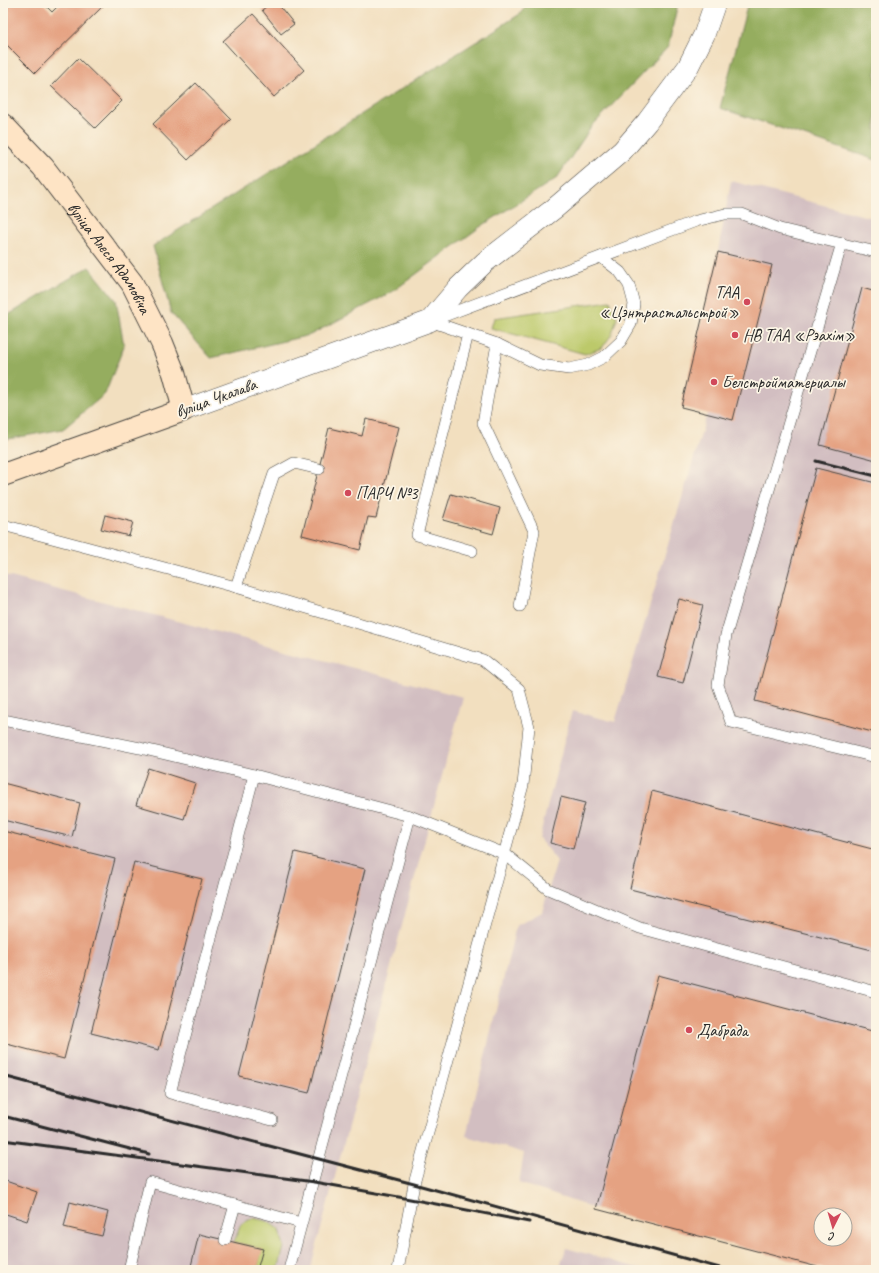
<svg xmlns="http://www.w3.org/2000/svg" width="879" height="1273" viewBox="0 0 879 1273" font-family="Caveat,sans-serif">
	<rect width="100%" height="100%" fill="#fcf5e5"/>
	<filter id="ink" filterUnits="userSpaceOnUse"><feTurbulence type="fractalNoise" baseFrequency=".025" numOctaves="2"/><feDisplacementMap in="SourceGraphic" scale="8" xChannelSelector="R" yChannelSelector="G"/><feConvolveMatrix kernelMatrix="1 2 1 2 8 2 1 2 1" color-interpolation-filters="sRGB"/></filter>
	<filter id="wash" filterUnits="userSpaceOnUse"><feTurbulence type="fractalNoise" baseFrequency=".012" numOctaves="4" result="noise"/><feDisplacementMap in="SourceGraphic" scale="16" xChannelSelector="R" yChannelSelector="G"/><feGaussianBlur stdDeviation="0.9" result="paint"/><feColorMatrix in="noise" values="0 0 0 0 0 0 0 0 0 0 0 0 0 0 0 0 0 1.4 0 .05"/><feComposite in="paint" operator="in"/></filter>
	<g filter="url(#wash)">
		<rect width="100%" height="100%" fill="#f2dfbf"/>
		<g fill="#d2bec1" fill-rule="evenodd">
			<path d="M 731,181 L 876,219 L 876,1270 L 829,1270 L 596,1209 L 519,1183 L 524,1153 L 466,1136 L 516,926 L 542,912 L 557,861 L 539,839 L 572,711 L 615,722 L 707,414 L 733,420 L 772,265 L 718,252 ZM 821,1215 L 845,1215 L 845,1239 L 821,1239 Z"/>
			<path d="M 3,575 L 463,697 L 310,1270 L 3,1270 Z"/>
			<path d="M 566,1248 L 645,1270 L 559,1270 Z"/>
		</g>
		<g fill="#bcc96b" stroke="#747a4b">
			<path d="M 610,301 L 617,318 L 612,334 L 602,348 L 585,354 L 491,328 L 494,318 Z"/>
			<path d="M 253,1218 L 267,1221 L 280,1230 L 284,1247 L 278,1270 L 257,1270 L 262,1249 L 234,1242 L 241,1224 Z"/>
		</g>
		<g fill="#95ad5f" stroke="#606c45">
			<path d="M 528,3 L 678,3 L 668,47 L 592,126 L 557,178 L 480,227 L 392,292 L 310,335 L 211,358 L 171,313 L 153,246 L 520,14 Z"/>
			<path d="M 748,3 L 876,3 L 876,160 L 720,108 Z"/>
			<path d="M 89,267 L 116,300 L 124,346 L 105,394 L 63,429 L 3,440 L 3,318 Z"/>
		</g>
		<g id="blocks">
			<g fill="#e5a282" fill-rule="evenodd">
				<path d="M 8,3 L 46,3 L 44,4 L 52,12 L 61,3 L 106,3 L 35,73 L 3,41 L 3,8 Z"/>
				<path d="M 271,3 L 277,3 L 294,24 L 281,34 L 262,10 Z"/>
				<path d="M 253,14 L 304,70 L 274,97 L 223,41 Z"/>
				<path d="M 78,58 L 122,101 L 95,128 L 51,86 Z"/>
				<path d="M 196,83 L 231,119 L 188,160 L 153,124 Z"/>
				<path d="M 718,252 L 772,265 L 733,420 L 681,407 Z"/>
				<path d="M 862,288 L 876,292 L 876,460 L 820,445 Z"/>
				<path d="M 366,419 L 399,427 L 376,518 L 368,517 L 360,550 L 302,535 L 329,428 L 362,436 Z"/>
				<path d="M 816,468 L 876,483 L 876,733 L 755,701 Z"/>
				<path d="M 451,494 L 500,508 L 493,534 L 443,520 Z"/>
				<path d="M 105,515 L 133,522 L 129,536 L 101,529 Z"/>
				<path d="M 679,599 L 703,605 L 683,683 L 658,677 Z"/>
				<path d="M 148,768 L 195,783 L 184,819 L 136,805 Z"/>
				<path d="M 3,783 L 80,803 L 72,837 L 3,820 Z"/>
				<path d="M 652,791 L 876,850 L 876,951 L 630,889 Z"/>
				<path d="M 561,797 L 585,803 L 573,849 L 550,843 Z"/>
				<path d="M 3,831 L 115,859 L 64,1059 L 3,1043 Z"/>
				<path d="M 295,852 L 365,869 L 309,1093 L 239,1076 Z"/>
				<path d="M 134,862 L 202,879 L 159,1050 L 91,1033 Z"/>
				<path d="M 658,975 L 876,1032 L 876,1270 L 829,1270 L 596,1209 ZM 821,1215 L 845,1215 L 845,1239 L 821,1239 Z"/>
				<path d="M 3,1180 L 37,1192 L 27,1221 L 3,1213 Z"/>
				<path d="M 70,1202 L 108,1212 L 102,1236 L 64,1227 Z"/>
				<path d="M 199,1234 L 263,1249 L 257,1270 L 190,1270 Z"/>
			</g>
		</g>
	</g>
	<g filter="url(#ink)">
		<use href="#blocks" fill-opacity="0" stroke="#494641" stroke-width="1"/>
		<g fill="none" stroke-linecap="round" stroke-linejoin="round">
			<g stroke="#494641" stroke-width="12">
				<g id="lane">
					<path d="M 842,243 L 726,635 L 718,685 L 731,722 L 876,757"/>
					<path d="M 436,319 L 696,221 L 725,214 L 742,214 L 780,229 L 876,252"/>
					<path d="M 430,321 L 497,344 L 540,365 L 569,369 L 588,365 L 604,357 L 621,341 L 631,324 L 634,304 L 629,285 L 620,272 L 601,257"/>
					<path d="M 468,334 L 417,535 L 472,551"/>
					<path d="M 497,344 L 483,423 L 534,531 L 520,606"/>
					<path d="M 3,525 L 236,587 L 483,660 L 519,689 L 529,727 L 523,785 L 414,1184 L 398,1270"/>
					<path d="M 236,587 L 274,474 L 294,463 L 319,469"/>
					<path d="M 3,720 L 140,748 L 254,775"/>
					<path d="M 410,816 L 505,854 L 548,889 L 640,928 L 876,992"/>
					<path d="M 272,1120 L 170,1093 L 254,775 L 410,816 L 289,1270"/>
					<path d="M 225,1240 L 235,1205"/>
					<path d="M 129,1270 L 150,1182 L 301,1223"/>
				</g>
			</g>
			<g stroke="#494641" stroke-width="22">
				<path id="street" d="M 184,410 L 430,321 L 458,288 L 485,262 L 555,208 L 622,151 L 647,122 L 688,67 L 704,35 L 715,3"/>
			</g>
			<g stroke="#494641" stroke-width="24">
				<g id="secondary">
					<path id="s1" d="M 3,125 L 43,167 L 132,283 L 162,343 L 174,373 L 184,410 L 3,475"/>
				</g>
			</g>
			<use href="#lane" stroke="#fff" stroke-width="11"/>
			<use href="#street" stroke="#fff" stroke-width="21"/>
			<use href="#secondary" stroke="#fee4c5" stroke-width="22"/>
			<g stroke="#2b2b2b" stroke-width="3">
				<path d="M 816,461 L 876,476"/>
				<path d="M 3,1076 L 414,1184 L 727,1270"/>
				<path d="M 3,1116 L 149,1154"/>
				<path d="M 3,1140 L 314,1182 L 410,1199 L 529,1222"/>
			</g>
		</g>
	</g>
	<g fill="#d1495b" stroke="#fcf5e5" stroke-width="1.5">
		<circle cx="747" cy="302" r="4"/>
		<circle cx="735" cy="335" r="4"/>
		<circle cx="714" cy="382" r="4"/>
		<circle cx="348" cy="493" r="4"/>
		<circle cx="689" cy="1030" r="4"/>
	</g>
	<g text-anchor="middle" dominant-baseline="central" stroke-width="3.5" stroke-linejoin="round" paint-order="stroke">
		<g font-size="17" fill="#2b2b2b" stroke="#fcf5e5">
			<text stroke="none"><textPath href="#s1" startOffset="171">вуліца Алеся Адамовіча</textPath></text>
			<text transform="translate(216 398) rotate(-20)">вуліца Чкалава</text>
		</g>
		<g font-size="17" fill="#2b2b2b" stroke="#fcf5e5" text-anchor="start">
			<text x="739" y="292" text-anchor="end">ТАА<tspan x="739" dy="20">«Цэнтрастальстрой»</tspan></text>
			<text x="743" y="335">НВ ТАА «Рэахім»</text>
			<text x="722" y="382">Белстройматериалы</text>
			<text x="356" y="493">ПАРЧ №3</text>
			<text x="697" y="1030">Дабрада</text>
		</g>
	</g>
	<rect width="879" height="1273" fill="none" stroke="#fcf5e5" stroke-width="16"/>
	<g transform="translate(833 1227) rotate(185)"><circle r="19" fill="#fcf5e5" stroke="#a8a49b"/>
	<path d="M0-3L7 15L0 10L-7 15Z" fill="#d1495b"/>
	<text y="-6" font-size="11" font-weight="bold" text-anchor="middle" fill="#2b2b2b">С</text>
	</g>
</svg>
